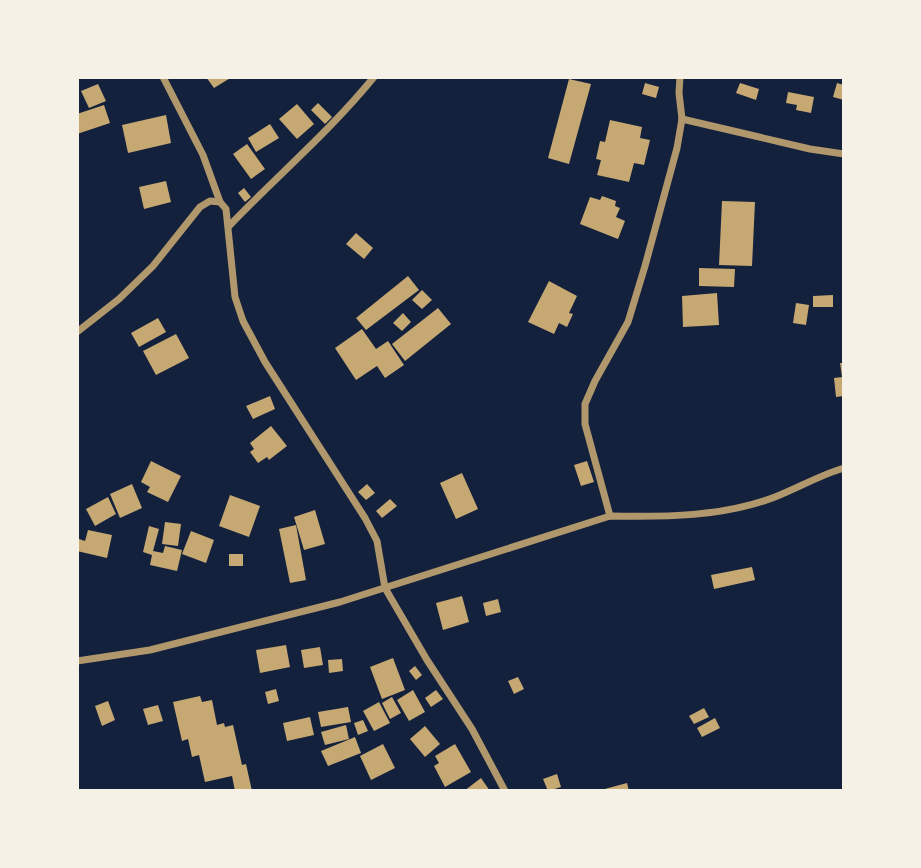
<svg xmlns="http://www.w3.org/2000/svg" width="921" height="868" viewBox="0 0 921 868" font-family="Karla,sans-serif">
	<rect width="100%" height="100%" fill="#14213d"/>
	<g fill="#c6a872">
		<path d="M 206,77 L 232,77 L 214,88 Z"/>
		<path d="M 569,79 L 591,84 L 569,164 L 548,158 Z"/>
		<path d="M 645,83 L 659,87 L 656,98 L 642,94 Z"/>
		<path d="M 740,83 L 759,89 L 756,100 L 736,93 Z"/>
		<path d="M 837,83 L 844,85 L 844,100 L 833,97 Z"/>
		<path d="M 98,84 L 106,101 L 89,108 L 81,91 Z"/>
		<path d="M 788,92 L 814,97 L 811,113 L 796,110 L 797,105 L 786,103 Z"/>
		<path d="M 318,103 L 332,117 L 325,124 L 311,110 Z"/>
		<path d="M 297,104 L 314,124 L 297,139 L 279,119 Z"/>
		<path d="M 104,105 L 110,123 L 77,134 L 77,114 Z"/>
		<path d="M 166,115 L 171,143 L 128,153 L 122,125 Z"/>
		<path d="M 610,120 L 642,127 L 640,138 L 650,140 L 644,165 L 634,163 L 629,182 L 597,175 L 601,160 L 596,159 L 600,141 L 605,142 Z"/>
		<path d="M 270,124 L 279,138 L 256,152 L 248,138 Z"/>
		<path d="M 247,144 L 265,169 L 251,179 L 233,154 Z"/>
		<path d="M 166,181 L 171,202 L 144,209 L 139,187 Z"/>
		<path d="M 244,188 L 251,197 L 245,202 L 238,193 Z"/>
		<path d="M 602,196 L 616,201 L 615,206 L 620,208 L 616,217 L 625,221 L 618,239 L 580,224 L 590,197 L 600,200 Z"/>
		<path d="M 722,201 L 755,202 L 752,266 L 719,265 Z"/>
		<path d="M 356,233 L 373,248 L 364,259 L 346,244 Z"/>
		<path d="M 699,268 L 735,269 L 734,287 L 699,286 Z"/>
		<path d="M 408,276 L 419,290 L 366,330 L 356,318 Z"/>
		<path d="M 549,281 L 577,296 L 569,313 L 573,314 L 567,327 L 559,323 L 554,334 L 528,322 Z"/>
		<path d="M 422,290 L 432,300 L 422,309 L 412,300 Z"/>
		<path d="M 717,293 L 719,325 L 683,327 L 682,296 Z"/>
		<path d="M 833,295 L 833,307 L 813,307 L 813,296 Z"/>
		<path d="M 796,303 L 809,305 L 806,325 L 793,323 Z"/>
		<path d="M 438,308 L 451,324 L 405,361 L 392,344 Z"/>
		<path d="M 403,313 L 411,322 L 402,331 L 393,323 Z"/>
		<path d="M 158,318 L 166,332 L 139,347 L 131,333 Z"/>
		<path d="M 362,329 L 376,349 L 388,341 L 404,365 L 385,378 L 377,366 L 356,380 L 335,348 Z"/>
		<path d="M 176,334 L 189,358 L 156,375 L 143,351 Z"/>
		<path d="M 840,363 L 844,363 L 844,396 L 836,397 L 834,378 L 842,377 Z"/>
		<path d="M 270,396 L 275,409 L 253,419 L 246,406 Z"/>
		<path d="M 271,426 L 287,446 L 269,460 L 267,457 L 258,463 L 250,452 L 254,449 L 250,443 Z"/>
		<path d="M 151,461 L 181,476 L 168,502 L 147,492 L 150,487 L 141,482 Z"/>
		<path d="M 587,461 L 594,482 L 581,486 L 574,465 Z"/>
		<path d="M 462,473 L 478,509 L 456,519 L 440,483 Z"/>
		<path d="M 132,484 L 142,508 L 120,518 L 110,494 Z"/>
		<path d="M 367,484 L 375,493 L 366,500 L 358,492 Z"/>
		<path d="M 230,495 L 260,506 L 249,537 L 219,526 Z"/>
		<path d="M 108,497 L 116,514 L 95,526 L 86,509 Z"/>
		<path d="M 390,499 L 397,506 L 382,518 L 376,511 Z"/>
		<path d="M 315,510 L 325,544 L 304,550 L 294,517 Z"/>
		<path d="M 165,522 L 181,524 L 178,546 L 162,544 Z"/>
		<path d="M 296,525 L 306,580 L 290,583 L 279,529 Z"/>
		<path d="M 149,526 L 159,529 L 153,551 L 163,553 L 165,546 L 182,550 L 177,571 L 150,565 L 152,555 L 143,552 Z"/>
		<path d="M 88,530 L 112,535 L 107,558 L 77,551 L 79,539 L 85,541 Z"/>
		<path d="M 191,531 L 214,540 L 206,563 L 182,554 Z"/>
		<rect x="229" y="554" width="14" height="12"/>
		<path d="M 752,567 L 755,580 L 714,589 L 711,575 Z"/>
		<path d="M 462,596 L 469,622 L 443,630 L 436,603 Z"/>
		<path d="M 498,599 L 501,612 L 486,616 L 483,603 Z"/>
		<path d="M 286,645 L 290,667 L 260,673 L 256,650 Z"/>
		<path d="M 320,647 L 323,665 L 304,668 L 301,650 Z"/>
		<path d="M 393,658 L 405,690 L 382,699 L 370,667 Z"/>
		<path d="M 342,659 L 343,671 L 329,673 L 328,660 Z"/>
		<path d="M 415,666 L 422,675 L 416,680 L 409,671 Z"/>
		<path d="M 518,677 L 524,689 L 514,694 L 508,681 Z"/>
		<path d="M 276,689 L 279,701 L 268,704 L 265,692 Z"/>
		<path d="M 413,690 L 425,712 L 409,721 L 397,700 Z"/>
		<path d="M 436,690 L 443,699 L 431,707 L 425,698 Z"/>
		<path d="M 200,696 L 202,702 L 212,700 L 217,725 L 224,723 L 225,727 L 233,725 L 242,765 L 246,764 L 252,791 L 235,791 L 232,776 L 205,782 L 199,755 L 192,757 L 188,739 L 182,741 L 173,702 Z"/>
		<path d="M 392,697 L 401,713 L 390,719 L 382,703 Z"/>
		<path d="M 108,701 L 115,720 L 102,726 L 95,706 Z"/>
		<path d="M 379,702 L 390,723 L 374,731 L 363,711 Z"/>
		<path d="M 158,705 L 163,721 L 148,725 L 143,709 Z"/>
		<path d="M 348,707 L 351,722 L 321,727 L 318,712 Z"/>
		<path d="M 704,708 L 709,717 L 694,724 L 689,716 Z"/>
		<path d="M 310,717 L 314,735 L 287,741 L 283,723 Z"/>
		<path d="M 715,718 L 720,728 L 702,737 L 697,728 Z"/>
		<path d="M 363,720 L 368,731 L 358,735 L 354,723 Z"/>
		<path d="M 346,725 L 349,739 L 325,745 L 321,732 Z"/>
		<path d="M 425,726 L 440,744 L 425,757 L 410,739 Z"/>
		<path d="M 355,737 L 361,753 L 328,766 L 321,751 Z"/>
		<path d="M 383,744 L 395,768 L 371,780 L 360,756 Z"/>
		<path d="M 455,744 L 471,772 L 445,787 L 434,766 L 439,763 L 435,756 Z"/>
		<path d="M 557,774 L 561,787 L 548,791 L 543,779 Z"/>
		<path d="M 481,778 L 490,791 L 464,791 Z"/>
		<path d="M 627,783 L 629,791 L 602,791 L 601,790 Z"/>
	</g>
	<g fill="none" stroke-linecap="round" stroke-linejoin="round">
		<g stroke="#b1986c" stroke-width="7">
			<path d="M 163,77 L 203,155 L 220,202"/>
			<path d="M 682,119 L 810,149 L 844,154"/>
			<path d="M 229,226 C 277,176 330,131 374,77"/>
			<path d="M 77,332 L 119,299 L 153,266 L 200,207 L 210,201 L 220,202 L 226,209 L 235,297 L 243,321 L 265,362 L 365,518 L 377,541 L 385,588 L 427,660 L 472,729 L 505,791"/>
			<path d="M 610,516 L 585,424 L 585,404 L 595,381 L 628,322 L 645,266 L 677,148 L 682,119 L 679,93 L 680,77"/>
			<path d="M 77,661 L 150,650 L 340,602 L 610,516 C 666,517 722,517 775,497 C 798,488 820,475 844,468"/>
		</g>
	</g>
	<rect width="921" height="868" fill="none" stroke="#f6f1e7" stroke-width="158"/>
</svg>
